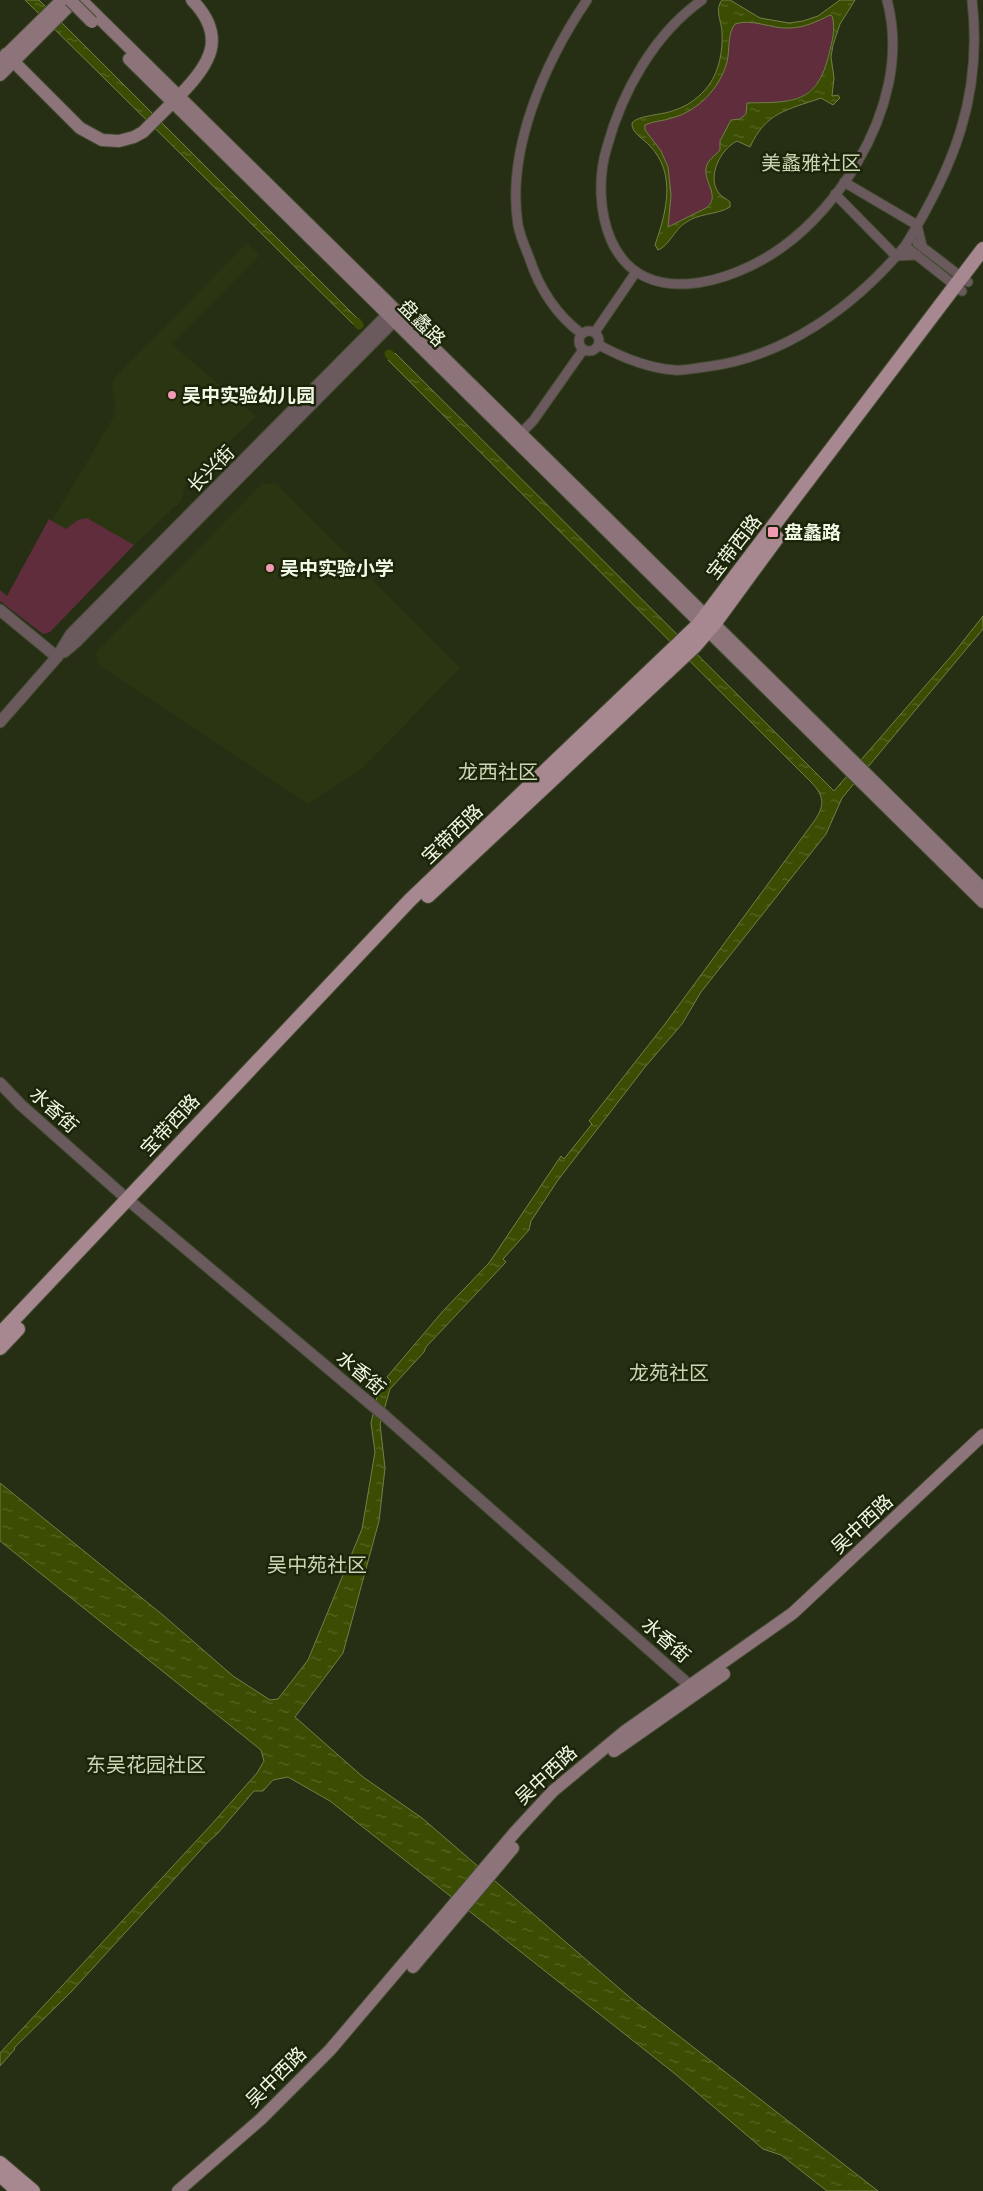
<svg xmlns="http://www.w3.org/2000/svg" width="983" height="2191" viewBox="0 0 983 2191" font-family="Figtree,'Noto Sans SC',sans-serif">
	<defs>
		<pattern id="water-ripples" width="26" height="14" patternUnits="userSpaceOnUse" patternTransform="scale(1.25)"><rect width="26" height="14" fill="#3a4d02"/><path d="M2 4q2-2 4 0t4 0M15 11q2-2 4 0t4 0" fill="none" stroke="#576727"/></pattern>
	</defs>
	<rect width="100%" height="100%" fill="#262f13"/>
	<g fill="#2a3511">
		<path d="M 247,243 L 260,255 L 172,344 L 256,416 L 185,485 L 182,500 L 134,545 L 87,518 L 78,520 L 66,529 L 52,520 L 113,418 L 115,405 L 112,384 L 115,377 Z"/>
		<path d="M 263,483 L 277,484 L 460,668 L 363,768 L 308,804 L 99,665 L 96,652 Z"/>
	</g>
	<g fill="#602d3d">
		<path d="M 830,15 L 833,19 C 834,32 831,45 828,57 C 817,104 788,103 747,103 C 749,114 743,120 731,120 L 720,140 L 720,150 C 716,155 710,158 708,165 C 702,180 721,196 706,208 L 668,227 L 671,199 L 668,167 L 663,155 L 645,130 L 645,124 L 684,114 L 709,94 L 723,73 L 731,31 L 735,24 C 751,18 772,29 789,28 C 804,28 818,21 830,15 Z"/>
		<path d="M 87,518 L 134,545 L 50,632 L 43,634 L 0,601 L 0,590 L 7,596 L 49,519 L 66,529 L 78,520 Z"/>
	</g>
	<g fill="url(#water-ripples)" stroke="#718046" fill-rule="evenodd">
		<path d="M 25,0 L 39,0 L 359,320 L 354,325 Z"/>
		<path d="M 722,0 L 730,0 L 760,18 L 789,23 L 803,21 L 818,16 L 840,0 L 855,0 L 840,24 L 833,45 L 831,57 L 834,78 L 832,96 L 838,95 L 840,98 L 833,105 L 821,98 C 787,110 766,112 750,147 L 737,141 C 721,149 707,175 718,192 C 721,197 726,198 730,202 L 730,207 C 717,215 698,213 685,223 C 675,229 668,247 658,250 L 655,245 C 666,213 677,174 650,146 C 644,139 631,133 632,123 C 638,115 664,115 675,110 C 688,106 701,96 709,85 C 719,71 723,51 722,33 C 722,22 714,10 722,0 ZM 830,15 L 832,16 C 836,28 832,42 829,54 C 817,105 792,102 747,103 L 746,114 L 740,119 L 731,120 L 720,141 L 720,150 C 715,156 708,159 706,168 C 704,183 721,197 706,208 L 668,227 L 671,195 L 668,167 L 661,151 L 645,130 L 645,125 C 653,121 663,121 672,118 C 698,111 720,88 727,62 C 730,50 727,34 735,24 C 751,18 772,29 789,28 C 804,28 818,21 830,15 Z"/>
		<path d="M 395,353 L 834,791 L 953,654 L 983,616 L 983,629 L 842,798 L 826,834 L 701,992 L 682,1024 L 645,1067 L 558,1180 L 531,1221 L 529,1230 L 503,1259 L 506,1262 L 426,1347 L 424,1352 L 390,1389 L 380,1424 L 385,1468 L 379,1521 L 343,1653 L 295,1717 L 363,1777 L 422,1818 L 634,2001 L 878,2191 L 827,2191 L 781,2155 L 763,2149 L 674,2073 L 330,1801 L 288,1777 L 273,1780 L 263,1791 L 254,1791 L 218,1833 L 208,1842 L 71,1992 L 14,2048 L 15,2049 L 0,2066 L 0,2053 L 211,1825 L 257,1773 L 264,1761 L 261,1750 L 0,1541 L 0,1483 L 164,1616 L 233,1676 L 270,1700 L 278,1699 L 308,1660 L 362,1529 L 375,1452 L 371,1423 L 377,1397 L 391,1381 L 387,1377 L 443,1311 L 489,1263 L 561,1156 L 564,1159 L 592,1124 L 589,1121 L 665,1024 L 815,820 C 825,805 824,796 812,783 L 388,360 Z"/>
	</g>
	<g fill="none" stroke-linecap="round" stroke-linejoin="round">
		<g stroke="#3a4d02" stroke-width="9">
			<path d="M 357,322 L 359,325"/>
			<path d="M 389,354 L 391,356"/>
		</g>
		<g stroke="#424b31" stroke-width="11">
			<g id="minor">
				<path d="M 702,0 C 654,34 622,92 607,147 C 598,176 599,212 611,240 C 642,311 732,283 781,248 C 811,227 839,194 857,163 C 886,114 902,56 887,0"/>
				<path d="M 844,182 L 917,225 L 922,246"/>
				<path d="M 835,194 L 896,256 L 917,255"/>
				<path d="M 917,243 L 968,282"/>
				<path d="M 962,291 L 905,246 C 954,167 983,95 972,0"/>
				<circle cx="589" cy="341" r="10"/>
				<path d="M 595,332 L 636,272"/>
				<path d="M 582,334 C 555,314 539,288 529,257 C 525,247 520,236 518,225 C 506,149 545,62 587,0"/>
				<path d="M 599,345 C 623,358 647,368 674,370 C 684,371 695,368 705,367 C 784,358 855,306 905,246"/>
				<path d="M 517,437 L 533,421 L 583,350"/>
			</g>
		</g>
		<g stroke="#424b31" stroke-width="13">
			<g id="tertiary">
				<path d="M 0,610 L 57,657"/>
				<path d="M 64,652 L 77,641 L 400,315"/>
				<path d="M 0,722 L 57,657 L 71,634 L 393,309"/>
				<path d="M 0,1083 L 21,1105 L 127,1199 L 385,1416 L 697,1692"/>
			</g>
		</g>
		<g stroke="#424b31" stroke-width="14">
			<g id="secondary">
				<path d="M 81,0 L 983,889"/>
				<path d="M 6,54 L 80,128 L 102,140 L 119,141 L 134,137 L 143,132 L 172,103"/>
				<path d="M 129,59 L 983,902"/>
				<path d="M 0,61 L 62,0"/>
				<path d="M 0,75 L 75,0"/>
				<path d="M 179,96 C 210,65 228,37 192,0"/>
				<path d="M 614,1751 L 724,1674"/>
				<path d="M 413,1967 L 513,1848"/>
				<path d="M 178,2191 L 261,2119 L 330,2050 L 516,1831 L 553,1791 L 624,1732 L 793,1613 L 983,1435"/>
			</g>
		</g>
		<g stroke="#424b31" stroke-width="16">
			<g id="primary">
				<path d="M 428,896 L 695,646 L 714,624 L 777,538"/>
				<path d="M 0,1334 L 410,900 L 699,624 L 983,249"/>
				<path d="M 0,1348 L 18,1329"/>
				<path d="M 0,2163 L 33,2191"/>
				<path d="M 0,2175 L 18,2191"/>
			</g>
		</g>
		<use href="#minor" stroke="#6a5a5e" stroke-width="9"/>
		<use href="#tertiary" stroke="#6a5a5e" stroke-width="11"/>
		<use href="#secondary" stroke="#8d747a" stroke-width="12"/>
		<use href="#primary" stroke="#a88890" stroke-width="14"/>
		<g stroke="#424b31" stroke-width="14" stroke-linecap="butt">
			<path id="secondary-bridge" d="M 70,0 L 92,22"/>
		</g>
		<use href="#secondary-bridge" stroke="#8d747a" stroke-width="12"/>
	</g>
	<g fill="#f19ab3" stroke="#1c2509" stroke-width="2">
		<circle cx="172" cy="395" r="5"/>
		<rect x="767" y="526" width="12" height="12" rx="2.5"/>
		<circle cx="270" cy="568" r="5"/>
	</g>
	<g text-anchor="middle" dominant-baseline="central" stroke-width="5" stroke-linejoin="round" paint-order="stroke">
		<g font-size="19" fill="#f1f8e6" stroke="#1c2509">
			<text transform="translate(422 323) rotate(45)">盘蠡路</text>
			<text transform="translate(211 469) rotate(-45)">长兴街</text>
			<text transform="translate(734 547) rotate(-52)">宝带西路</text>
			<text transform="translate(452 834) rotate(-44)">宝带西路</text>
			<text transform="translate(54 1110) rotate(42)">水香街</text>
			<text transform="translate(170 1125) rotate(-47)">宝带西路</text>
			<text transform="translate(361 1373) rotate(40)">水香街</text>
			<text transform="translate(862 1524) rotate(-43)">吴中西路</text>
			<text transform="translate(666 1640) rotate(41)">水香街</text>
			<text transform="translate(546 1775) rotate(-43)">吴中西路</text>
			<text transform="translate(276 2077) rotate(-45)">吴中西路</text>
		</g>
		<g font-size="19" font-weight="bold" fill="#f1f8e6" stroke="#1c2509" text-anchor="start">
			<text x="182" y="395">吴中实验幼儿园</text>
			<text x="784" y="532">盘蠡路</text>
			<text x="280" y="568">吴中实验小学</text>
		</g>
		<g font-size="20" fill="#c9d6b4" stroke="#1c2509">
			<text x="811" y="163">美蠡雅社区</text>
			<text x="498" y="772">龙西社区</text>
			<text x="669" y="1373">龙苑社区</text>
			<text x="317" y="1565">吴中苑社区</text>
			<text x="146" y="1765">东吴花园社区</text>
		</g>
	</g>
</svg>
